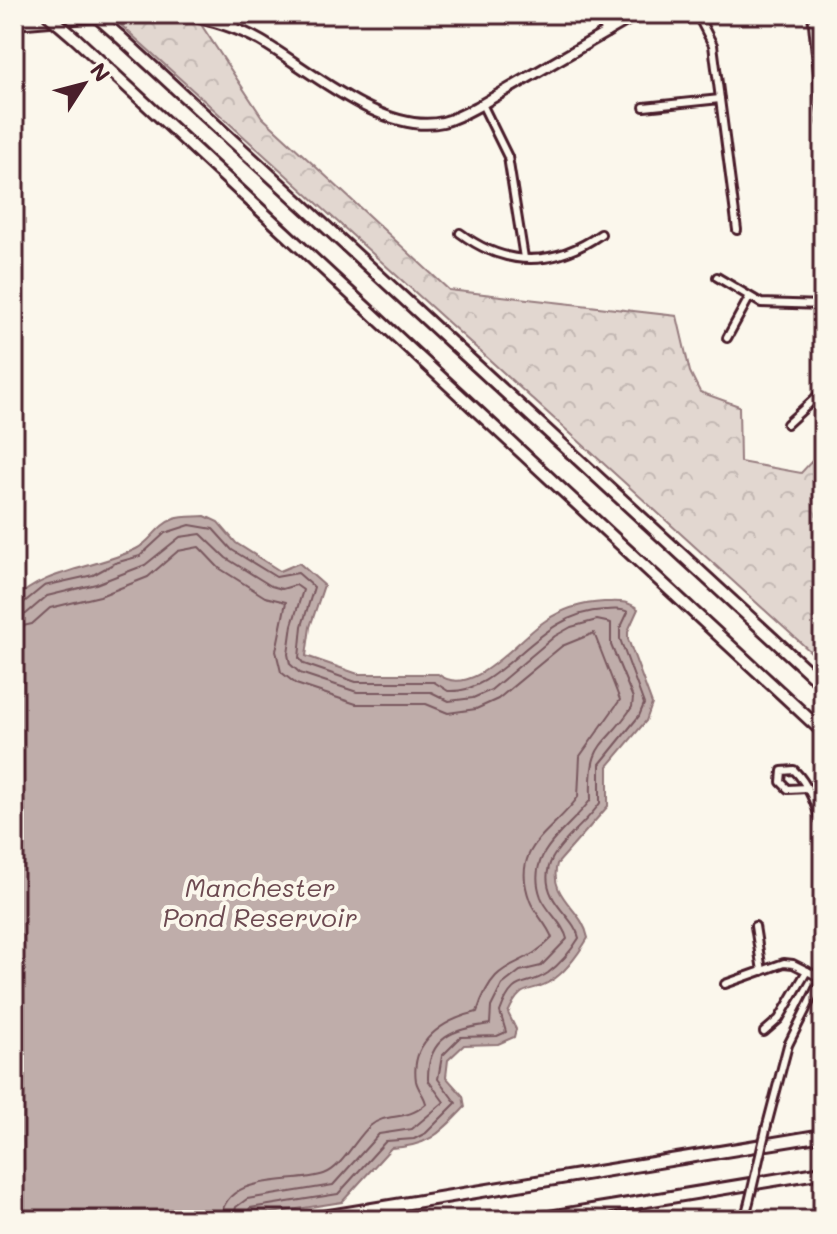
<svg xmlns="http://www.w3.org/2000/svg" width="837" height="1234" viewBox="0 0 837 1234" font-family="Mali,sans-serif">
	<defs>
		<pattern id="forest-crowns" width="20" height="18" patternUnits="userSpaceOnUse" patternTransform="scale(2)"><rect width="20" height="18" fill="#e2d7d0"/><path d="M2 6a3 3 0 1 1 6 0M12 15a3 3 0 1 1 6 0" fill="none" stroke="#c3b8b3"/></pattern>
	</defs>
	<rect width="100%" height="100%" fill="#fbf7ec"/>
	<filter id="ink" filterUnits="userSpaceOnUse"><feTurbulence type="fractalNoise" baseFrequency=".0125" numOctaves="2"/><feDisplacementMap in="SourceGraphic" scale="16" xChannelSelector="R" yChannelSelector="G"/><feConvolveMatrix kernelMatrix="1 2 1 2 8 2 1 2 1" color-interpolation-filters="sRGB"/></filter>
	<g filter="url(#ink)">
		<path fill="url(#forest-crowns)" stroke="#967b7e" stroke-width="2" d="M 155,18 L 200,23 L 262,117 L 449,290 L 677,316 L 690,372 L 700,392 L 739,406 L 740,462 L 801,473 L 823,449 L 823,663 L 121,25 Z"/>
		<path fill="#bfadaa" stroke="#907477" stroke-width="2" d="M 205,516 L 218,522 L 236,543 L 280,571 L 299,563 L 324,585 L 310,627 L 306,656 L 358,674 L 438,674 C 472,701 516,640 545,621 C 562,609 583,603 604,602 C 618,602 627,600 638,609 L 628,631 L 628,639 L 652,704 L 646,721 L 608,766 L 608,806 L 557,864 C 548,898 583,909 588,938 C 579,953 566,972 551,981 C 529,995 522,981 508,1013 L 516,1029 L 514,1037 L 498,1044 L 464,1045 L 448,1060 L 446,1077 L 463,1096 L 465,1107 C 439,1134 429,1146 391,1148 L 342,1202 L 228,1220 L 14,1220 L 14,601 C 42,570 97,568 136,549 C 151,542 157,525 174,519 C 184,516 195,517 205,516 Z"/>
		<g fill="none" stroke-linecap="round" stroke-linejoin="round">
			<g stroke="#79585e" stroke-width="2">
				<path d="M 14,606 L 22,604 L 44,586 L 93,575 L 115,563 L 140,556 L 165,533 L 190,525 L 213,529 L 232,550 L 276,577 L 298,573 L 314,587 L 302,626 L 299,658 L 304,664 L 356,682 L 434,682 L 448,691 C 503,694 536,612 604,610 C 613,610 621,608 628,612 L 620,629 L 620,639 L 644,704 L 639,716 L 600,764 L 600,803 C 581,832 532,856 552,896 C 559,911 576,923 579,938 C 571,951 560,964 548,973 C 525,989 514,973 500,1012 L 506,1032 L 497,1036 L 461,1037 L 442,1056 L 438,1079 L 456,1103 L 426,1133 L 414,1139 L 386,1141 L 338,1194 L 250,1208 L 244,1220"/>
				<path d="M 14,616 L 26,614 L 47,596 L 96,584 L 145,565 L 180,537 L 201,534 L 226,558 L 271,586 L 282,589 L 296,585 L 303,590 L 292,625 L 288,654 L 290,664 L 300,673 L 357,692 L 431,692 L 449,701 L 473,698 L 491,690 L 555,636 L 571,627 L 597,620 L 611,623 L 611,645 L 633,698 L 632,707 C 603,751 589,738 591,799 C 569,831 524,851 541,897 C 547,912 564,924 567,939 L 541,966 L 520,971 L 502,985 L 491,1007 L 490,1024 C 455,1029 427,1036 428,1080 L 444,1102 L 412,1129 L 379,1134 L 333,1185 L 247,1199 L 236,1207 L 233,1220"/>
				<path d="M 14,628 L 32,624 L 50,608 L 100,596 L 148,577 L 178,551 L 199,547 L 219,568 L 265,597 L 286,602 L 276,651 L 281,672 L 296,684 L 356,704 L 426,704 L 448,713 L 476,709 L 498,699 L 562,646 L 594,633 L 620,700 L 580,756 L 578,797 C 553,833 509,846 530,901 C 535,914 548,925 552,938 C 519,973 496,953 477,1012 C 443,1020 410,1041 416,1081 C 418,1090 425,1096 426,1104 C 404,1123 388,1111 370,1126 C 356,1138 342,1168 324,1174 C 292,1185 223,1172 221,1220"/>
			</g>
			<g stroke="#4a1f2b" stroke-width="12">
				<g id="street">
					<path d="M 595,14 L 607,33"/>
					<path d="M 697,14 L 713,45 L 737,230"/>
					<path d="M 812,14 L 823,123"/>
					<path d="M 232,27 L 242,14"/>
					<path d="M 482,104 L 508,157 L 524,258"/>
					<path d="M 644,107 L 720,99"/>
					<path d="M 460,233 C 507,268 554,267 601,234"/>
					<path d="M 717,277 L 761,303 L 823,305"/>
					<path d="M 727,338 L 749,298"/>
					<path d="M 787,424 L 823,391"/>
					<path d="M 807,788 L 788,789 L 781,782 L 782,771 L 794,770 C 810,786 816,807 823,829"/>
					<path d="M 755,926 L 762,971"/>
					<path d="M 725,984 L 784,963 L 793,964 L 821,978"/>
					<path d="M 764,1032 L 779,1019 L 807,971"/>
					<path d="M 767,1125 L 788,1045 L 823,975"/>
					<path d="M 744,1220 L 749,1202"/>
				</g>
			</g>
			<g stroke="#4a1f2b" stroke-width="14">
				<g id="secondary">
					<path d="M 179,14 C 208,19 235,26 261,41 C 309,69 384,136 443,122 C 455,119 466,113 477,107 L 638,14"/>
					<path d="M 14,24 L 134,14"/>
				</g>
			</g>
			<g stroke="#4a1f2b" stroke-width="16">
				<g id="highway">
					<path d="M 119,36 L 823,685"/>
					<path d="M 75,38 L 823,732"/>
					<path d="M 305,1220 L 823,1135"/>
					<path d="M 531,1220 L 823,1172"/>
				</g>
			</g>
			<use href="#street" stroke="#fbf7ec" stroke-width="6"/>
			<use href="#secondary" stroke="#fbf7ec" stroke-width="8"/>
			<use href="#highway" stroke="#fbf7ec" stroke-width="10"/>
			<g stroke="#4a1f2b" stroke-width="12" stroke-linecap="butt">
				<path id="street-bridge" d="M 749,1202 L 767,1125"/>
			</g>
			<g stroke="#4a1f2b" stroke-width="16" stroke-linecap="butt">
				<g id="highway-bridge">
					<path d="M 47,14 L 75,38"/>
					<path d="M 94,14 L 119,36"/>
				</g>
			</g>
			<use href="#street-bridge" stroke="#fbf7ec" stroke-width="6"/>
			<use href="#highway-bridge" stroke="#fbf7ec" stroke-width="10"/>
		</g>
	</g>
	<g text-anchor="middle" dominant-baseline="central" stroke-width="8" stroke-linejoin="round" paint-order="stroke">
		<g font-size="26" font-style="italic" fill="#6d4a51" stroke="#fbf7ec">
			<text x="260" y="887">Manchester<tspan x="260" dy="30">Pond Reservoir</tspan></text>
		</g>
	</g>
	<rect width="837" height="1234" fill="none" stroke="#fbf7ec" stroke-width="48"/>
	<rect x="24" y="24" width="789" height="1186" fill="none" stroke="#4a1f2b" stroke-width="3" filter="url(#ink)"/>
	<g transform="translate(84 84) rotate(54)" stroke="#fbf7ec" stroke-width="6" paint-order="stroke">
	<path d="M0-6L14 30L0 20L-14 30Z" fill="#4a1f2b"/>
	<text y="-12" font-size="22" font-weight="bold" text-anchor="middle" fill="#4a1f2b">N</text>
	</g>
</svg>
